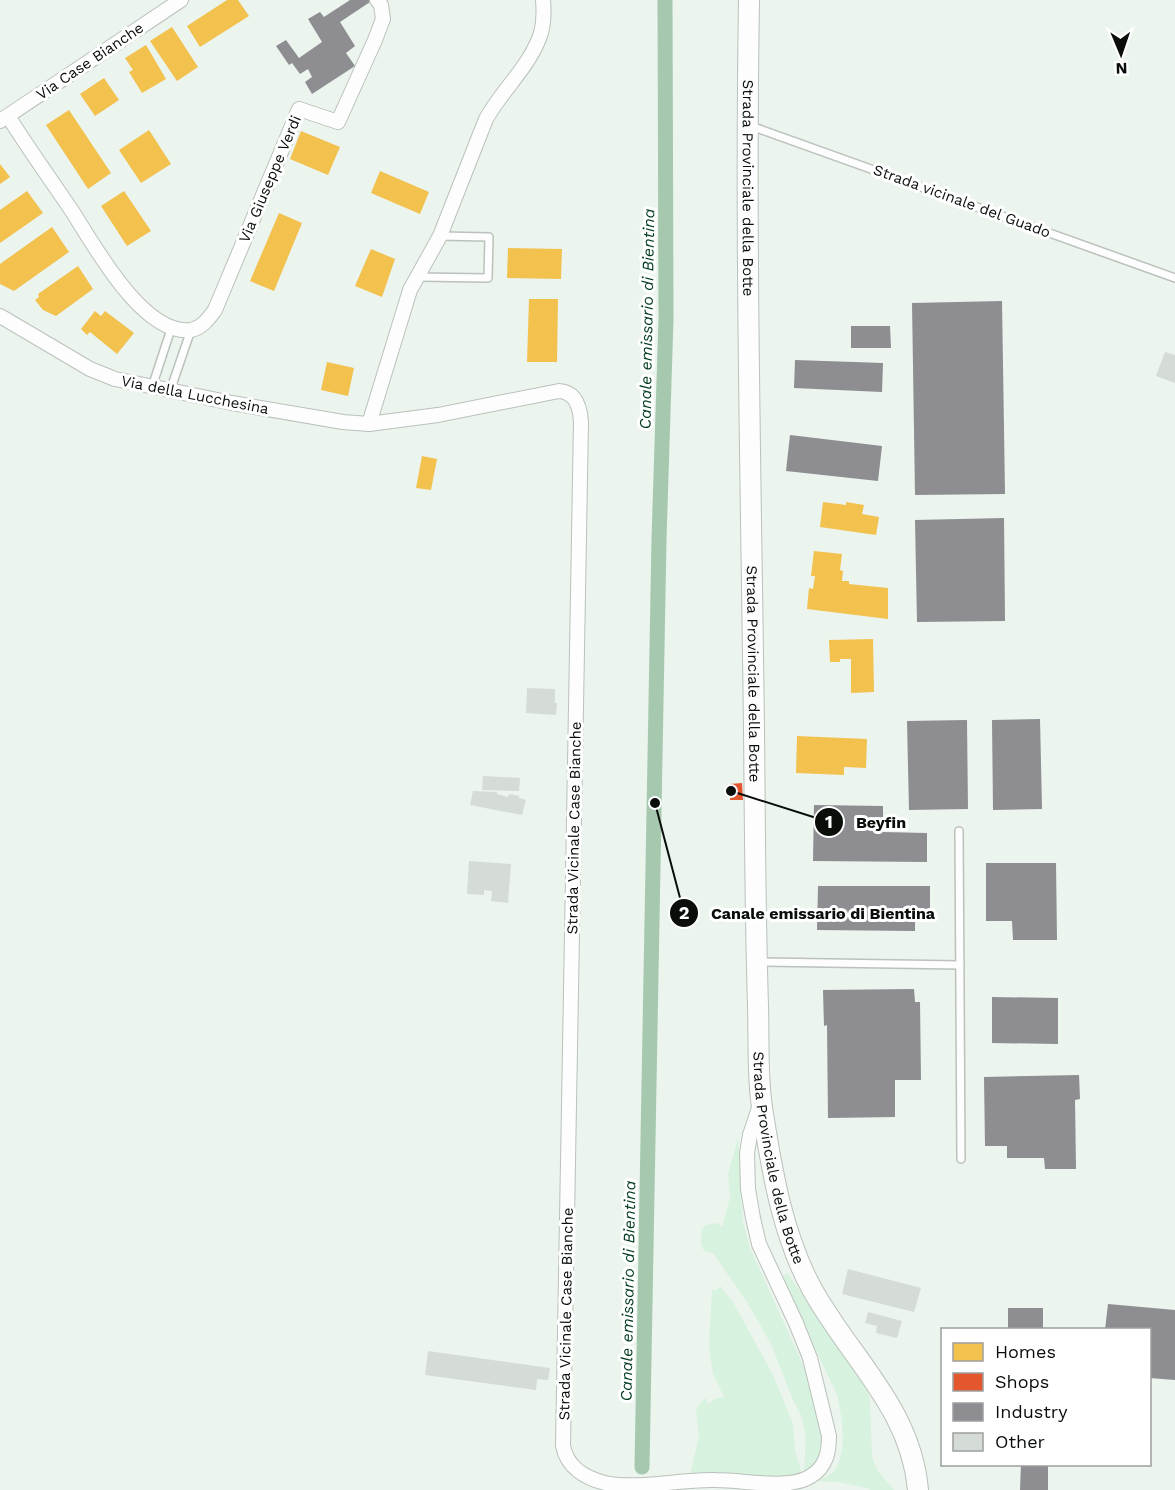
<svg xmlns="http://www.w3.org/2000/svg" width="1175" height="1490" viewBox="0 0 1175 1490" font-family="'Work Sans',sans-serif">
	<rect width="100%" height="100%" fill="#ebf4ed"/>
	<g fill="#d7f2de">
		<path d="M 738,1138 L 743,1222 L 749,1246 L 808,1376 L 823,1438 C 825,1457 819,1462 804,1474 L 806,1436 L 801,1415 L 793,1400 L 771,1344 L 747,1302 L 713,1253 L 704,1251 C 700,1241 699,1234 705,1225 L 717,1223 L 722,1227 L 730,1197 L 728,1174 Z"/>
		<path d="M 787,1273 L 866,1385 L 870,1401 L 872,1457 L 877,1470 L 894,1490 L 870,1490 L 867,1488 L 838,1482 L 818,1481 C 823,1478 831,1475 834,1471 C 848,1454 842,1414 837,1395 L 786,1286 L 784,1277 Z"/>
		<path d="M 720,1286 L 733,1302 L 773,1375 L 793,1424 L 795,1451 L 801,1470 L 799,1475 L 784,1479 L 690,1476 L 699,1435 L 696,1409 L 705,1398 L 708,1404 L 716,1398 L 724,1397 L 713,1374 L 709,1347 L 712,1290 L 717,1290 Z"/>
	</g>
	<g fill="#f2c14e">
		<path d="M 227,0 L 238,0 L 249,16 L 200,47 L 187,26 Z"/>
		<path d="M 172,27 L 198,67 L 177,81 L 150,41 Z"/>
		<path d="M 146,45 L 166,79 L 142,93 L 129,72 L 133,70 L 125,58 Z"/>
		<path d="M 104,78 L 119,100 L 95,116 L 80,94 Z"/>
		<path d="M 69,110 L 111,173 L 88,189 L 46,125 Z"/>
		<path d="M 149,130 L 171,164 L 141,183 L 119,150 Z"/>
		<path d="M 301,131 L 340,147 L 328,175 L 290,159 Z"/>
		<path d="M 0,164 L 10,177 L 0,184 Z"/>
		<path d="M 380,171 L 429,192 L 420,214 L 371,193 Z"/>
		<path d="M 27,191 L 43,213 L 0,243 L 0,210 Z"/>
		<path d="M 124,191 L 151,231 L 127,246 L 101,206 Z"/>
		<path d="M 279,213 L 302,223 L 274,291 L 250,281 Z"/>
		<path d="M 52,227 L 69,252 L 14,291 L 0,284 L 0,264 Z"/>
		<path d="M 508,248 L 562,249 L 561,279 L 507,278 Z"/>
		<path d="M 371,249 L 395,259 L 382,297 L 355,286 Z"/>
		<path d="M 78,266 L 93,289 L 56,316 L 43,310 L 35,300 L 39,297 L 38,294 Z"/>
		<path d="M 529,299 L 558,299 L 557,362 L 527,362 Z"/>
		<path d="M 95,311 L 101,316 L 105,311 L 134,333 L 117,354 L 90,332 L 87,335 L 81,329 Z"/>
		<path d="M 327,362 L 354,368 L 348,396 L 321,390 Z"/>
		<path d="M 422,456 L 437,459 L 431,490 L 416,488 Z"/>
		<path d="M 823,502 L 846,505 L 846,502 L 864,505 L 862,514 L 879,517 L 876,535 L 820,527 Z"/>
		<path d="M 814,551 L 842,554 L 840,570 L 843,571 L 842,581 L 849,581 L 849,584 L 888,588 L 888,619 L 807,609 L 809,588 L 813,589 L 815,576 L 811,576 Z"/>
		<path d="M 873,639 L 874,692 L 851,693 L 851,659 L 840,659 L 840,662 L 830,662 L 829,640 Z"/>
		<path d="M 797,736 L 867,739 L 866,768 L 844,767 L 844,775 L 796,773 Z"/>
	</g>
	<path fill="#e4572e" d="M 742,783 L 743,800 L 730,800 L 730,784 Z"/>
	<g fill="#8d8d92">
		<path d="M 350,0 L 369,0 L 370,2 L 340,22 L 355,46 L 346,53 L 355,66 L 312,94 L 305,82 L 312,77 L 308,69 L 300,74 L 292,63 L 289,65 L 276,46 L 286,40 L 299,58 L 322,42 L 308,19 L 320,12 L 324,17 Z"/>
		<path d="M 1002,301 L 1005,494 L 915,495 L 912,303 Z"/>
		<path d="M 851,326 L 890,326 L 891,348 L 851,348 Z"/>
		<path d="M 795,360 L 883,363 L 882,392 L 794,388 Z"/>
		<path d="M 790,435 L 882,446 L 878,481 L 786,471 Z"/>
		<path d="M 1004,518 L 1005,621 L 917,622 L 915,520 Z"/>
		<path d="M 1040,719 L 1042,809 L 993,810 L 992,720 Z"/>
		<path d="M 967,720 L 968,809 L 909,810 L 907,721 Z"/>
		<path d="M 814,805 L 883,806 L 883,832 L 927,833 L 927,862 L 813,861 Z"/>
		<path d="M 986,863 L 1056,863 L 1057,940 L 1013,940 L 1012,921 L 986,921 Z"/>
		<path d="M 818,886 L 930,886 L 930,916 L 915,916 L 915,931 L 817,930 Z"/>
		<path d="M 914,989 L 915,1002 L 920,1002 L 921,1080 L 895,1080 L 895,1117 L 828,1118 L 827,1025 L 824,1026 L 823,990 Z"/>
		<path d="M 992,997 L 1058,998 L 1058,1044 L 992,1043 Z"/>
		<path d="M 1079,1075 L 1080,1099 L 1075,1100 L 1076,1169 L 1045,1169 L 1044,1158 L 1007,1158 L 1007,1146 L 985,1146 L 984,1077 Z"/>
		<path d="M 1108,1304 L 1175,1310 L 1175,1380 L 1150,1378 L 1150,1330 L 1105,1330 Z"/>
		<rect x="1008" y="1308" width="35" height="22"/>
		<path d="M 1021,1464 L 1048,1464 L 1048,1490 L 1020,1490 Z"/>
	</g>
	<g fill="none" stroke-linecap="round" stroke-linejoin="round">
		<path stroke="#a5c8af" stroke-width="15" d="M 642,1467 L 659,539 L 666,319 L 665,0"/>
	</g>
	<g fill="#d5dbd6">
		<path d="M 1165,352 L 1175,355 L 1175,383 L 1156,376 Z"/>
		<path d="M 527,688 L 555,689 L 555,703 L 557,703 L 556,715 L 526,713 Z"/>
		<path d="M 483,776 L 520,778 L 519,791 L 482,790 Z"/>
		<path d="M 473,791 L 497,792 L 497,794 L 508,797 L 509,794 L 519,796 L 519,798 L 526,800 L 522,815 L 470,805 Z"/>
		<path d="M 469,861 L 511,864 L 508,903 L 491,901 L 492,891 L 484,890 L 484,895 L 467,894 Z"/>
		<path d="M 848,1269 L 921,1288 L 914,1312 L 842,1294 Z"/>
		<path d="M 868,1312 L 902,1321 L 897,1338 L 876,1333 L 877,1326 L 865,1323 Z"/>
		<path d="M 428,1351 L 550,1368 L 548,1380 L 537,1379 L 536,1390 L 425,1375 Z"/>
	</g>
	<g fill="none" stroke-linecap="round" stroke-linejoin="round">
		<g stroke="#bbc1bc" stroke-width="10">
			<g id="lane">
				<path d="M 751,126 L 1175,278"/>
				<path d="M 418,277 L 488,278 L 489,237 L 440,236"/>
				<path d="M 152,387 L 172,326"/>
				<path d="M 170,391 L 191,330"/>
				<path d="M 959,831 L 961,1159"/>
				<path d="M 759,962 L 960,965"/>
			</g>
		</g>
		<g stroke="#bbc1bc" stroke-width="16">
			<g id="street">
				<path d="M 8,116 C 28,148 51,180 72,211 C 94,245 143,336 191,330 C 202,328 209,318 215,310 L 299,109 L 338,122 L 375,40 L 383,19 L 381,5 L 377,0"/>
				<path d="M 0,121 L 181,0"/>
				<path d="M 0,316 L 90,369 L 115,379 L 232,403 L 343,422 L 369,424 L 438,415 L 559,391 C 576,392 580,407 581,422 L 563,1446 C 567,1467 585,1478 605,1483 C 641,1490 679,1479 715,1480 C 740,1480 765,1486 789,1483 C 797,1482 805,1480 811,1476 C 826,1467 829,1452 829,1436 L 810,1358 L 796,1323 L 759,1244 L 753,1218 L 748,1189 L 747,1153 L 750,1135 L 760,1105"/>
				<path d="M 369,424 L 410,290 L 440,236 L 486,119 C 502,90 531,65 541,33 C 544,22 544,11 543,0"/>
			</g>
		</g>
		<g stroke="#bbc1bc" stroke-width="22">
			<g id="secondary">
				<path id="s1" d="M 749,0 C 745,243 751,486 754,729 C 755,821 755,913 758,1005 C 759,1043 757,1083 764,1120 C 773,1177 784,1238 812,1289 C 850,1358 911,1408 918,1490"/>
			</g>
		</g>
		<use href="#lane" stroke="#fcfdfc" stroke-width="7"/>
		<use href="#street" stroke="#fcfdfc" stroke-width="14"/>
		<use href="#secondary" stroke="#fcfdfc" stroke-width="20"/>
	</g>
	<g text-anchor="middle" dominant-baseline="central" stroke-width="6" stroke-linejoin="round" paint-order="stroke">
		<g font-size="15" fill="#090e0a" stroke="#fff">
			<text transform="translate(90 61) rotate(-34)">Via Case Bianche</text>
			<text transform="translate(270 179) rotate(-67)">Via Giuseppe Verdi</text>
			<text stroke="none"><textPath href="#s1" startOffset="188">Strada Provinciale della Botte</textPath></text>
			<text transform="translate(962 201) rotate(20)">Strada vicinale del Guado</text>
			<text transform="translate(195 395) rotate(11)">Via della Lucchesina</text>
			<text stroke="none"><textPath href="#s1" startOffset="674">Strada Provinciale della Botte</textPath></text>
			<text transform="translate(574 828) rotate(-89)">Strada Vicinale Case Bianche</text>
			<text stroke="none"><textPath href="#s1" startOffset="1160">Strada Provinciale della Botte</textPath></text>
			<text transform="translate(566 1314) rotate(-89)">Strada Vicinale Case Bianche</text>
		</g>
		<g font-size="16" font-style="italic" fill="#003b1c" stroke="#fff">
			<text transform="translate(647 319) rotate(-89)">Canale emissario di Bientina</text>
			<text transform="translate(628 1291) rotate(-89)">Canale emissario di Bientina</text>
		</g>
	</g>
	<path fill="none" stroke="#090e0a" stroke-width="2" d="M731 791L829 822M655 803L684 913"/>
	<g fill="#090e0a" stroke="#fff" stroke-width="2">
		<circle cx="731" cy="791" r="6"/>
		<circle cx="655" cy="803" r="6"/>
		<circle cx="829" cy="822" r="15"/>
		<circle cx="684" cy="913" r="15"/>
	</g>
	<g font-size="18" text-anchor="middle" font-weight="bold" fill="#fff">
		<text x="829" y="828">1</text>
		<text x="684" y="919">2</text>
	</g>
	<g font-size="16" text-anchor="middle" font-weight="bold" fill="#090e0a" stroke="#fff" stroke-width="6" stroke-linejoin="round" paint-order="stroke">
		<text x="881" y="828">Beyfin</text>
		<text x="823" y="919">Canale emissario di Bientina</text>
	</g>
	<rect x="941" y="1328" width="210" height="138" fill="#ffffff" stroke="#9d9f9d" stroke-width="1.5"/>
	<rect x="953" y="1343" width="30" height="18" fill="#f2c14e" stroke="#9d9f9d" stroke-width="1.5"/>
	<text x="995" y="1358" font-size="18" fill="#090e0a">Homes</text>
	<rect x="953" y="1373" width="30" height="18" fill="#e4572e" stroke="#9d9f9d" stroke-width="1.5"/>
	<text x="995" y="1388" font-size="18" fill="#090e0a">Shops</text>
	<rect x="953" y="1403" width="30" height="18" fill="#8d8d92" stroke="#9d9f9d" stroke-width="1.5"/>
	<text x="995" y="1418" font-size="18" fill="#090e0a">Industry</text>
	<rect x="953" y="1433" width="30" height="18" fill="#d5dbd6" stroke="#9d9f9d" stroke-width="1.5"/>
	<text x="995" y="1448" font-size="18" fill="#090e0a">Other</text>
	<g transform="translate(1121 54) rotate(178)" stroke="#ffffff" stroke-width="4.5" paint-order="stroke">
	<path d="M0-4.5L10 22L0 15L-10 22Z" fill="#090e0a"/>
	<text y="-9" font-size="16" font-weight="bold" text-anchor="middle" fill="#090e0a">N</text>
	</g>
</svg>
